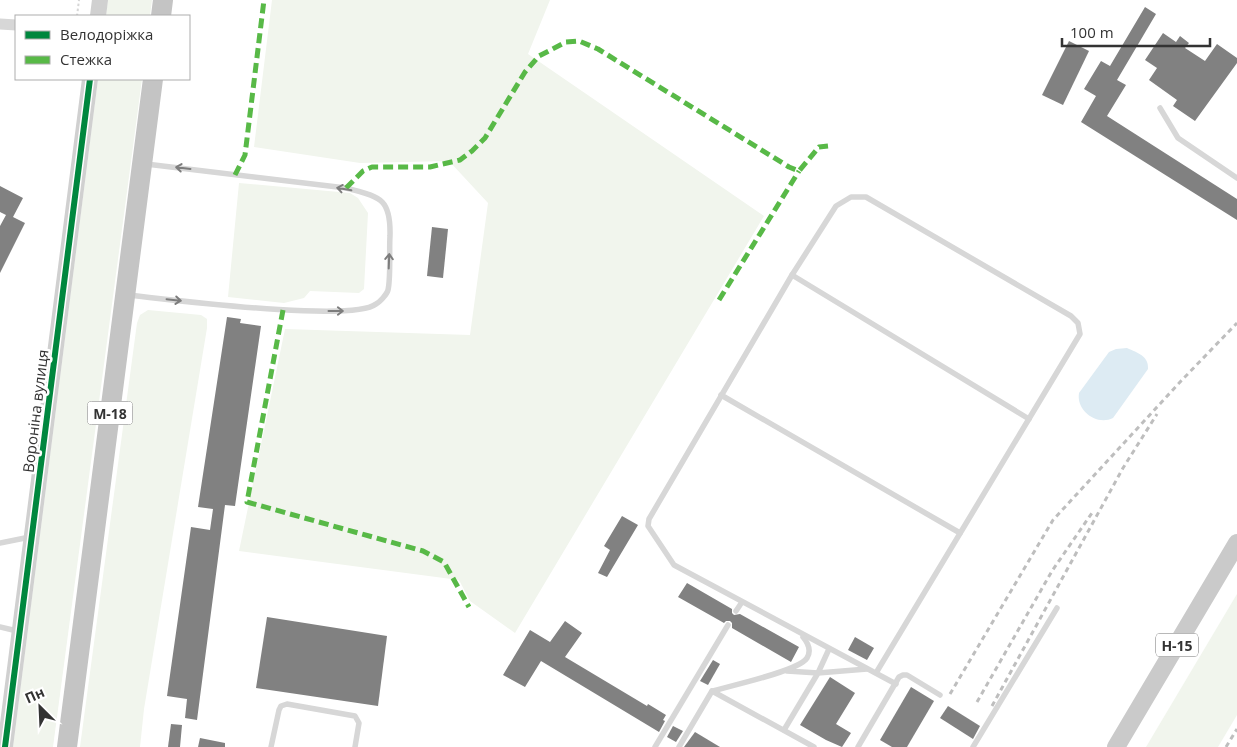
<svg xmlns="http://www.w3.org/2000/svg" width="1237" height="747" viewBox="0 0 1237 747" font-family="'Open Sans',sans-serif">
	<rect width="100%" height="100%" fill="#fff"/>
	<g fill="#f1f5ed">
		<path d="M 108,0 L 152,0 L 150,16 L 106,16 Z"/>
		<path d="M 272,0 L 550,0 L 528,54 L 764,216 L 515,633 L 470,601 L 459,580 L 239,551 L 285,329 L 470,335 L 488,203 L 449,161 L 360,163 L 254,147 Z"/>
		<path d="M 98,79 L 142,79 L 53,747 L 13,747 Z"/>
		<path d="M 239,183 L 350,193 L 358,198 L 368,213 L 364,289 L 359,293 L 310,291 L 304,298 L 284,303 L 228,297 Z"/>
		<path d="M 148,310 L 201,315 L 207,319 L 207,328 L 144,709 L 140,747 L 80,747 L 137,323 L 140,315 Z"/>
		<path d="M 1237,594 L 1237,715 L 1218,747 L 1146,747 Z"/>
	</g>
	<path fill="#ddebf3" d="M 1127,348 C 1138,353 1149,356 1148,369 L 1113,418 C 1097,426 1076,411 1079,393 L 1109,352 L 1116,349 Z"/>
	<g fill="#818181">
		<path d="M 1145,7 L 1156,14 L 1117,80 L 1126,85 L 1107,116 L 1237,199 L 1237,220 L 1081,122 L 1096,96 L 1084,89 L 1101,61 L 1110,66 Z"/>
		<path d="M 1163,33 L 1176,42 L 1180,36 L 1189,43 L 1185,48 L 1205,61 L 1217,44 L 1237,58 L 1237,63 L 1195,121 L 1173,106 L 1177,100 L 1149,80 L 1157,68 L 1145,60 Z"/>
		<path d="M 1069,41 L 1089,51 L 1063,105 L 1042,95 Z"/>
		<path d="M 0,186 L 23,198 L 13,217 L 25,223 L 0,273 L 0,226 L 6,215 L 0,212 Z"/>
		<path d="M 432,227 L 448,229 L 443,278 L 427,276 Z"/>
		<path d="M 227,317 L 241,319 L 240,323 L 261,326 L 235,506 L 225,505 L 197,720 L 185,718 L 187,699 L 167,696 L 191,527 L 210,530 L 213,509 L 198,507 Z"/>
		<path d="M 622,516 L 638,525 L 607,577 L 598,573 L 610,550 L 604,546 Z"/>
		<path d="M 687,583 L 732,609 L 732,613 L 734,615 L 740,614 L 799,647 L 791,662 L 732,628 L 732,623 L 730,621 L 726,621 L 724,623 L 678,597 Z"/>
		<path d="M 267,617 L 387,636 L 378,706 L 256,688 Z"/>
		<path d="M 565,621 L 582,633 L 565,657 L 647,706 L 648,704 L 666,715 L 663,720 L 665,721 L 659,732 L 541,661 L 525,687 L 503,675 L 530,630 L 550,642 Z"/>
		<path d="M 855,637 L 874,648 L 867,660 L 848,650 Z"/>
		<path d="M 713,660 L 720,664 L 708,685 L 700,681 Z"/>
		<path d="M 830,677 L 855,693 L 836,724 L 851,733 L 842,747 L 826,740 L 800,725 Z"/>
		<path d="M 911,687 L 934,701 L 907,747 L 892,747 L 880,740 Z"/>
		<path d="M 948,706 L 980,726 L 973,739 L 940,718 Z"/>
		<path d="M 171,724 L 182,725 L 180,747 L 168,747 Z"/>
		<path d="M 673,726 L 683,731 L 676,742 L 667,737 Z"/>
		<path d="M 695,732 L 720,747 L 684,747 Z"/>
		<path d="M 200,738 L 225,743 L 225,747 L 198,747 Z"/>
	</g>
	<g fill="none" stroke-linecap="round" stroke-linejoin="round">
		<path stroke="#d6d6d6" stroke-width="2" stroke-dasharray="2.5 2.5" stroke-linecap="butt" d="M 77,16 L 79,0"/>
		<g stroke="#d7d7d7" stroke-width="5.5">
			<path d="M 1160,108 L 1178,138 L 1237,178"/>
			<path d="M 792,275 L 1029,419"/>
			<path d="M 127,295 C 167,299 352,323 376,304 C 380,302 387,294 388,290 C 391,277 389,250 390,236 C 391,197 379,197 346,188 L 146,164"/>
			<path d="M 721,395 L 960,533"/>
			<path d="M 0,543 L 30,537"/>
			<path d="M 736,611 L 742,602"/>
			<path d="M 0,627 L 17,631"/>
			<path d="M 787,671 L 818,673 L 829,649"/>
			<path d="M 876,673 L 1080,334 L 1078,323 L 1071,316 L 866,197 L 851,197 L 836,206 L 792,275 L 649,519 L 648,526 L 674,565 L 896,684"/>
			<path d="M 712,691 L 814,747"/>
			<path d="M 784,730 L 818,673 L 867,669"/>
			<path d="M 271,747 L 279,710 L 281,706 L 287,704 L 355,716 L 359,723 L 355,747"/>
			<path d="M 655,747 L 728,625"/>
			<path d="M 679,747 L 712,691 C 730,686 799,671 807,658 C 812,650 808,643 803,637"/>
			<path d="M 858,747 L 899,677 L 903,675 L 907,675 L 940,695"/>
			<path d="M 973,747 L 1057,608"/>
		</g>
		<path stroke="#d7d7d7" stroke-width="11" d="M 0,24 L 16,25"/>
		<g stroke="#d0d0d0" stroke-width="16">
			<path d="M 98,16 L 100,0"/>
			<path d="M 5,747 L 90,79"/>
		</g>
		<path stroke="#cacaca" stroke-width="18" d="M 1116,747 L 1237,543"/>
		<g stroke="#c4c4c4" stroke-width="20">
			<path d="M 161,16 L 163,0"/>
			<path d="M 67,747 L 153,79"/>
		</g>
		<g stroke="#bebebe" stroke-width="3" stroke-dasharray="5 4" stroke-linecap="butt">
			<path d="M 950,694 L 1053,520 L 1181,381 L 1237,323"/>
			<path d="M 977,702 L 1052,571 L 1094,510"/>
			<path d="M 992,706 L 1123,468 L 1157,414"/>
			<path d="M 1226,747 L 1237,729"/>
		</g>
		<g stroke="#58b947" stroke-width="5" stroke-dasharray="10 5" stroke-linecap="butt">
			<path d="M 235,175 L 245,155 L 264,0"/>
			<path d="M 346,188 L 363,171 L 372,167 L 430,167 L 460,160 L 472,151 L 485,138 L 525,72 L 539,56 L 566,42 L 579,41 L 598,49 L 789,167 L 799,171 L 819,147 L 828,146"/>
			<path d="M 719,300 L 799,171"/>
			<path d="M 283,310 L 247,502 L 423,551 L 444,562 L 469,607"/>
		</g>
		<g stroke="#fff" stroke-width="9">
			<path id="cycleway" d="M 5,747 L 90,79"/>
		</g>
		<use href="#cycleway" stroke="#00873e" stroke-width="6"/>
	</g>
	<defs><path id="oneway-shaft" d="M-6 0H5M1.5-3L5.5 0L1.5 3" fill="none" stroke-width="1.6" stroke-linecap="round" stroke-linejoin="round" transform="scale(1.25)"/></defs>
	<g stroke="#7d7d7d">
		<use href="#oneway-shaft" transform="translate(183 168) rotate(-173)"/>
		<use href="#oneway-shaft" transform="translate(344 189) rotate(-170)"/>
		<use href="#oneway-shaft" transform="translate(389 261) rotate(-88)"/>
		<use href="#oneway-shaft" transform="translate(174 300) rotate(6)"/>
		<use href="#oneway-shaft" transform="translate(336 311)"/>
	</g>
	<g text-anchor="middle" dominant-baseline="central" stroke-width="5" stroke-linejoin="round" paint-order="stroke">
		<g fill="#fff" stroke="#707070" stroke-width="1">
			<rect x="87.5" y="401.5" width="45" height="23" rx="4"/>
			<rect x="1156" y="633.5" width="42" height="23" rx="4"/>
		</g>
		<g font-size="14" font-weight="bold" fill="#333">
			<text x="110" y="413">М-18</text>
			<text x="1177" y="645">Н-15</text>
		</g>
		<g font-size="15" fill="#333" stroke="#fff">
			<text transform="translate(35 411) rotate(-83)">Вороніна вулиця</text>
		</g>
	</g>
	<rect x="15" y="15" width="175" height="65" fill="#ffffff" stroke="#adadad"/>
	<rect x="25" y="31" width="25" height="8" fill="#00873e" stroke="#adadad"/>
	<text x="60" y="40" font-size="15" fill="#333333">Велодоріжка</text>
	<rect x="25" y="56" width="25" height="8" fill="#58b947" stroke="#adadad"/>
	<text x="60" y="65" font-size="15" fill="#333333">Стежка</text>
	<g transform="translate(40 707) rotate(336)" stroke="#ffffff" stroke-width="4" paint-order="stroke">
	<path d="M0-4L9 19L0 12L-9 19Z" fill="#333333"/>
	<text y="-8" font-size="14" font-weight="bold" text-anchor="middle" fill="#333333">Пн</text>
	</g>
	<path d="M1062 38v8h148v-8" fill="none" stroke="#333333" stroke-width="2.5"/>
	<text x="1070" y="38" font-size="15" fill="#333333" stroke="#ffffff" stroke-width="4" paint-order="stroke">100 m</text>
</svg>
